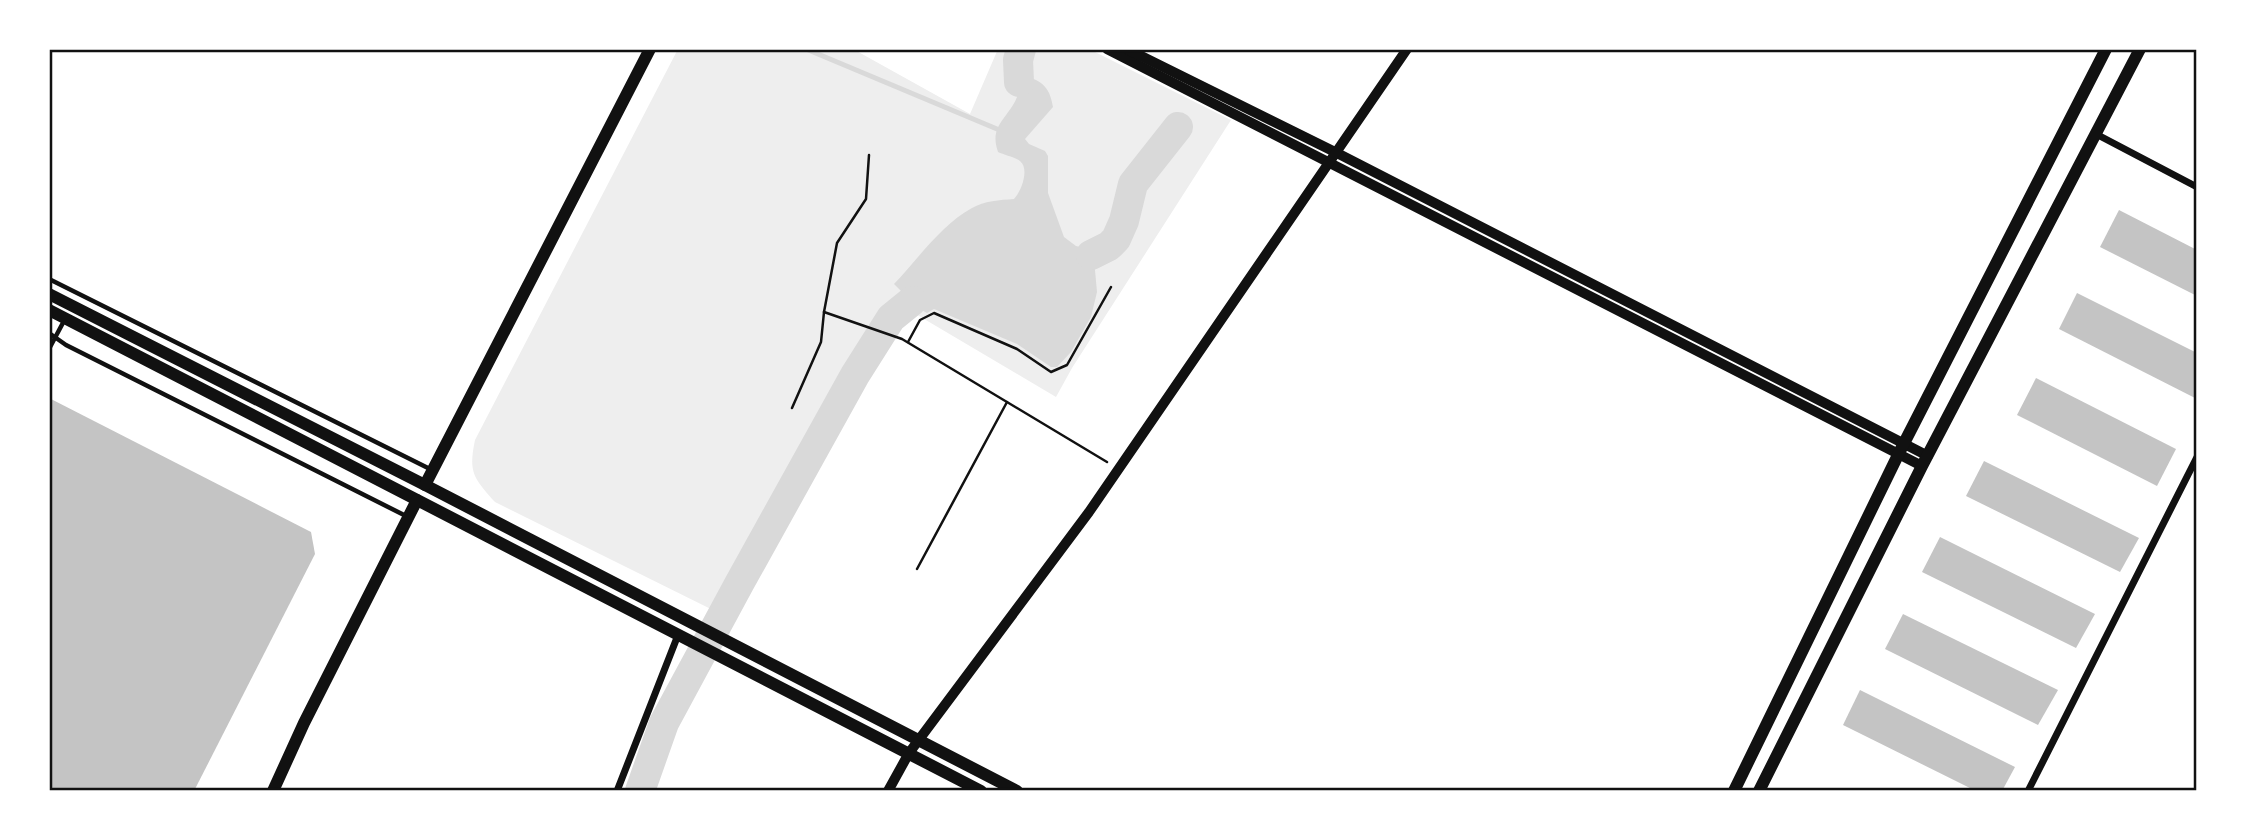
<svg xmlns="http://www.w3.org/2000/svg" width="2246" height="840" viewBox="0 0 2246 840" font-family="'Roboto Serif',serif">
	<rect width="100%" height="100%" fill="#fff"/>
	<path fill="#eee" d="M 678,49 L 853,49 L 970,114 L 998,49 L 1089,49 L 1231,120 L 1072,368 L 1056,397 L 914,313 L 876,361 L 733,620 L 495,502 C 474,478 468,473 475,440 Z"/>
	<path fill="#d9d9d9" d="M 1028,77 C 1044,82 1050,89 1053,107 L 1025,139 L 1029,144 L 1045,151 L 1048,156 L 1048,193 L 1064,237 L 1076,246 L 1088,249 L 1094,259 L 1097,292 L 1091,317 L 1071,352 L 1057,367 L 1051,367 L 1017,344 L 934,309 L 927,313 L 918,308 L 894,284 C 918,259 941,225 972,208 C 984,201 1000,200 1014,199 C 1021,192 1030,169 1020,161 C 1015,157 1004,155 998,152 C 988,124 1011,117 1018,94 C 1020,90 1019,86 1019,82 Z"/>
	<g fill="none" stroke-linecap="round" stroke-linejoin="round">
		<path stroke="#d9d9d9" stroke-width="5" d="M 806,49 L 997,129"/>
		<g stroke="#d9d9d9" stroke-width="30">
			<path d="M 1019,82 L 1018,60 L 1021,49"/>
			<path d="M 1091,255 L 1109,246 L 1116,239 L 1124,221 L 1133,184 L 1178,127"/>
			<path d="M 640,791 L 664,723 L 739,584 L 855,375 L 891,318 L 912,301"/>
		</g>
	</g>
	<g fill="#c4c4c4">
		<path d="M 2119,210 L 2197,250 L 2197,296 L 2100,247 Z"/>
		<path d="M 2077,293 L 2197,353 L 2197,399 L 2059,329 Z"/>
		<path d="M 2036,378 L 2176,449 L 2157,486 L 2017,415 Z"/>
		<path d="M 49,398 L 311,532 L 315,554 L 194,791 L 58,791 L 49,786 Z"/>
		<path d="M 1984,461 L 2139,538 L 2120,572 L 1966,496 Z"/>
		<path d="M 1940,537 L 2095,614 L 2076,648 L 1922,572 Z"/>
		<path d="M 1903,614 L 2058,690 L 2038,725 L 1885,649 Z"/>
		<path d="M 1860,690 L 2015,767 L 2002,791 L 1976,791 L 1843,725 Z"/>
	</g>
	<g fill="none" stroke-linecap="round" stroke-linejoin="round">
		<g stroke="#111" stroke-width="2.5">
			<path d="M 824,312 L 902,339 L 1107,462"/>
			<path d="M 908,342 L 920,320 L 934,313 L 1017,349 L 1051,372 L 1067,365 L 1111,287"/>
			<path d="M 792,408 L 821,342 L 824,312 L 837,243 L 866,199 L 869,155"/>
			<path d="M 917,569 L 1007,402"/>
		</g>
		<g stroke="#111" stroke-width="4.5">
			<path d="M 49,279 L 432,470"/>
			<path d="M 49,333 L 66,345 L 406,516"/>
			<path d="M 49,349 L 65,319"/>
		</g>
		<g stroke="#111" stroke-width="7">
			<path d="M 2096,134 L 2197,187"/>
			<path d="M 617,791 L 678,635"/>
			<path d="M 2028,791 L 2197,457"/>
		</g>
		<g stroke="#111" stroke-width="10">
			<path d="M 1107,49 L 1922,466"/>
			<path d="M 1127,49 L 1337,153 L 1928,456"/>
			<path d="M 888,791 L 909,753 L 1089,512 L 1407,49"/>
		</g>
		<g stroke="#111" stroke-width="12">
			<path d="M 49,294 L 425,485 L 1017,791"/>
			<path d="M 49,310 L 981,791"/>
			<path d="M 425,485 L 650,49"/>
			<path d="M 273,791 L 304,723 L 417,500"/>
			<path d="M 1734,791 L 1899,453 L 2106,49"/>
			<path d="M 1759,791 L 1922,466 L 2140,49"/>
		</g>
	</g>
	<rect width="2246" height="840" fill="none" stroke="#ffffff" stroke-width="102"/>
	<rect x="51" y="51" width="2144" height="738" fill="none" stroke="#111" stroke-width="2.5"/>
</svg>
